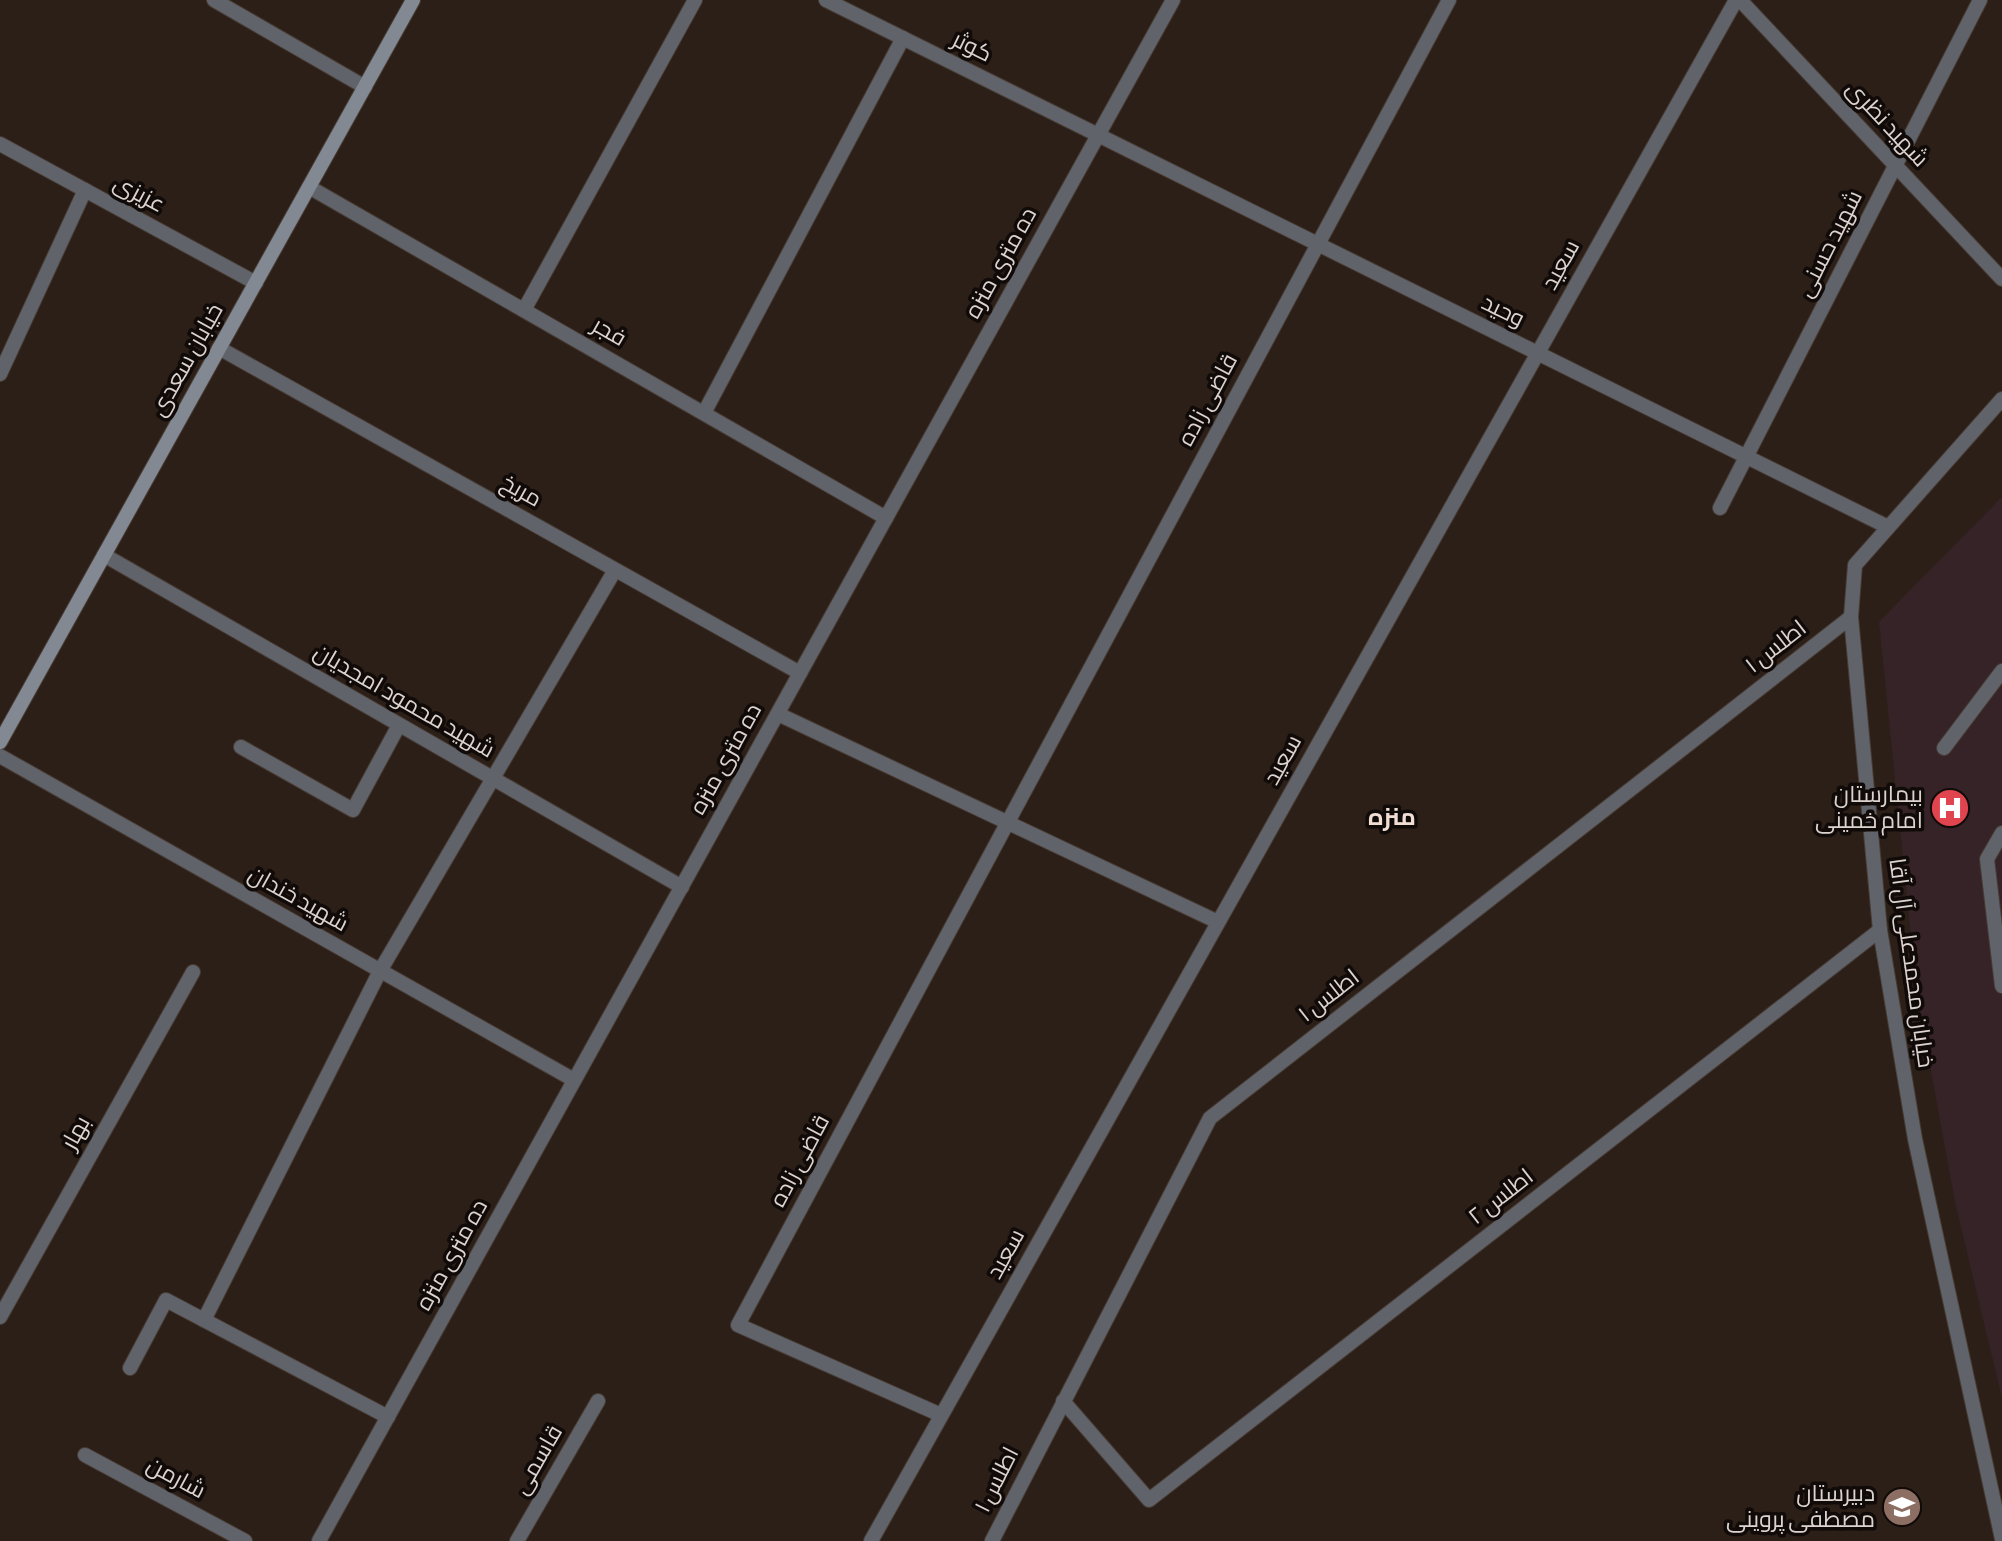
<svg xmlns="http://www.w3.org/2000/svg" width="2002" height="1541" viewBox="0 0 2002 1541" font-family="'Sofia Sans Condensed',Cairo,sans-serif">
	<rect width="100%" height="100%" fill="#2c1f18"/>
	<path fill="#362328" d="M 2001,498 L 2002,499 L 2002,1398 L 1955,1202 L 1917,994 L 1879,622 Z"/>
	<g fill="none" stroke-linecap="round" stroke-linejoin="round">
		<g stroke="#483c35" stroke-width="16">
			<g id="service">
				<path d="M 524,310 L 695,0"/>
				<path d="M 0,374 L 85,190"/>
				<path d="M 704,413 L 903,38"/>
				<path d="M 1720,508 L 1980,0"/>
				<path d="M 778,714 L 1218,922"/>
				<path d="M 241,747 L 353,810 L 399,725"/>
				<path d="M 1944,748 L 2002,671"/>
				<path d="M 2002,833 L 1987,859 L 2002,986"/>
				<path d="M 0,1317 L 193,972"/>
				<path d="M 204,1320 L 380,971 L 615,570"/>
				<path d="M 130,1368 L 166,1300 L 388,1417"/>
				<path d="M 85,1455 L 245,1541"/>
			</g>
		</g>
		<g stroke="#483c35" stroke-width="16">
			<g id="minor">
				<path d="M 214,0 L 365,87"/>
				<path d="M 826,0 L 1888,527"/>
				<path d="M 1740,0 L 2002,279"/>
				<path d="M 0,144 L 256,283"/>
				<path d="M 309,187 L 886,518"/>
				<path d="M 219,348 L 800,673"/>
				<path d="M 104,555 L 682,887"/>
				<path d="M 0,756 L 574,1080"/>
				<path d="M 1063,1401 L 1149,1500 L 1880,930"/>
				<path d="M 941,1415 L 738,1325 L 1449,0"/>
				<path d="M 319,1541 L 1173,0"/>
				<path d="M 517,1541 L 598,1401"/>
				<path d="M 871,1541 L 1736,0"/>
				<path d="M 992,1541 L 1210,1118 L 1851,617"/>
			</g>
		</g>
		<g stroke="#483c35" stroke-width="16">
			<path id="tertiary" d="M 2002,399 L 1855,565 L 1851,617 L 1880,930 L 1915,1139 L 2002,1539"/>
		</g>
		<g stroke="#483c35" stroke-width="16">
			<path id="secondary" d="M 0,742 L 413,0"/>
		</g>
		<use href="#service" stroke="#60646a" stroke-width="14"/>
		<use href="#minor" stroke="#60646a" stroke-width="14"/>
		<use href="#tertiary" stroke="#60646a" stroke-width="14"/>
		<use href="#secondary" stroke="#838993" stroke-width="14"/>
	</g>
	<defs>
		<g id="hospital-disc" transform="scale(2.0125)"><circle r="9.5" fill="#e0444e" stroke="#100a08"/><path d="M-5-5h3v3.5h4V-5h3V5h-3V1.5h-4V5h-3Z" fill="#fff"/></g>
		<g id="school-disc" transform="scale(2.0125)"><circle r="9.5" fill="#8d6e63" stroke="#100a08"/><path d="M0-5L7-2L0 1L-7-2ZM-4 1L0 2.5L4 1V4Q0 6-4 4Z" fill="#fff"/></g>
	</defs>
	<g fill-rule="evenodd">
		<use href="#hospital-disc" x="1950" y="808"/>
		<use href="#school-disc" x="1902" y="1507"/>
	</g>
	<g text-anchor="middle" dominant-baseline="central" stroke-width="7" stroke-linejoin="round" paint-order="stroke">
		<g font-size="23" fill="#dcd3cf" stroke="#100a08">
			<text transform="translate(972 47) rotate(26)">کوثر</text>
			<text transform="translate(1887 124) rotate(47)">شهید نظری</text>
			<text transform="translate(139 194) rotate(28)">عزیزی</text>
			<text transform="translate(1830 244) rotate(-63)">شهید حسنی</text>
			<text transform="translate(1001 263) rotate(-61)">ده متری منزه</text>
			<text transform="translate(1561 265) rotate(-61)">سعید</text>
			<text transform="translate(1503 311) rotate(26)">وحید</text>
			<text transform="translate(609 332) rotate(30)">فجر</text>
			<text transform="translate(187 360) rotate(-61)">خیابان سعدی</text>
			<text transform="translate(1208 400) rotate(-62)">قاضی زاده</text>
			<text transform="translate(521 491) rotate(29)">مریخ</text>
			<text transform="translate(1776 647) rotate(-38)">اطلس ۱</text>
			<text transform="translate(404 701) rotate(30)">شهید محمود امجدیان</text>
			<text transform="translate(726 759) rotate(-61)">ده متری منزه</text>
			<text transform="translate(1283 760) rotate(-61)">سعید</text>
			<text transform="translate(298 899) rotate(29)">شهید خندان</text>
			<text transform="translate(1911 963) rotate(82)">خیابان محمدعلی آل آقا</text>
			<text transform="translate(1329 996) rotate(-38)">اطلس ۱</text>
			<text transform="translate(76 1133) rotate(-61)">بهار</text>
			<text transform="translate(800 1161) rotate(-62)">قاضی زاده</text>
			<text transform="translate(1501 1197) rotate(-38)">اطلس ۲</text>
			<text transform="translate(1006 1254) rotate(-61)">سعید</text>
			<text transform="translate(452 1255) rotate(-61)">ده متری منزه</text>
			<text transform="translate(538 1460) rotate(-60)">قاسمی</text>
			<text transform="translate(176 1478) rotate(28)">شارمن</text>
			<text transform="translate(997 1480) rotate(-63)">اطلس ۱</text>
		</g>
		<g font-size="23" fill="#dcd3cf" stroke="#100a08" text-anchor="end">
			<text x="1923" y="795">بیمارستان<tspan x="1923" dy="26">امام خمینی</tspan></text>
			<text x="1875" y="1494">دبیرستان<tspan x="1875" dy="26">مصطفی پروینی</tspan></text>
		</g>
		<g font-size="24" font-weight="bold" fill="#f0ded5" stroke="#100a08">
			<text x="1392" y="817">منزه</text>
		</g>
	</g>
</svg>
